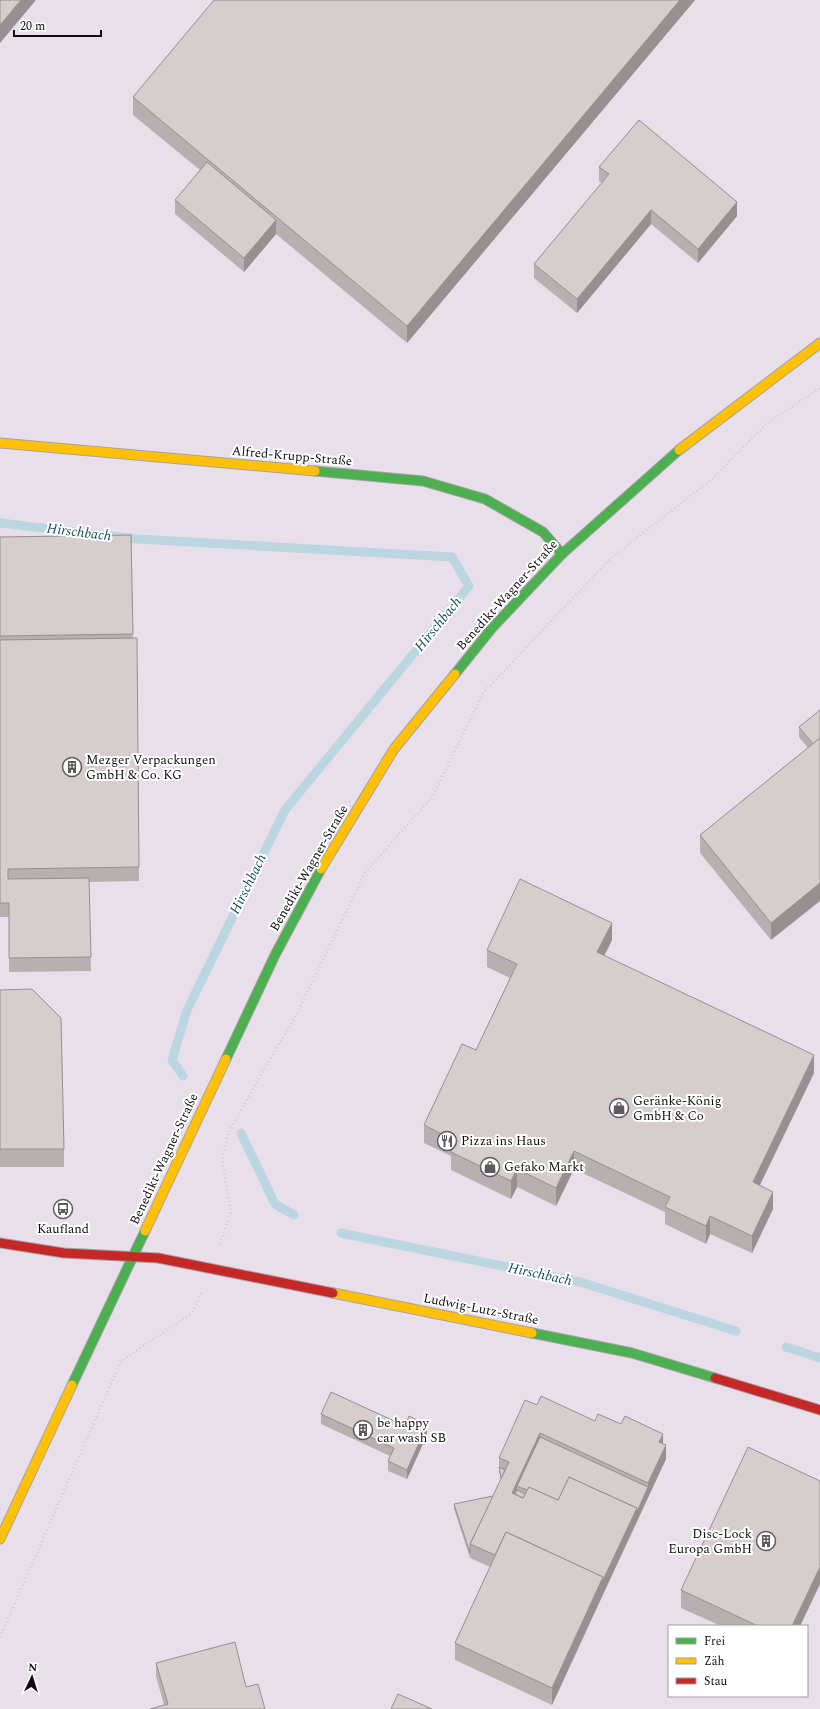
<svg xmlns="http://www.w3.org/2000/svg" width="820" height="1709" viewBox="0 0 820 1709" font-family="Spectral,serif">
	<rect width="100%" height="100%" fill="#f0ebf1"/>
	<path fill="#e8dfeb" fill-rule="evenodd" d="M 0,0 L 820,0 L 820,1709 L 0,1709 ZM 669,1626 L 807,1626 L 807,1696 L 669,1696 Z"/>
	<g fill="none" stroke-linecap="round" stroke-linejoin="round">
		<g stroke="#bbd6e0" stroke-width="9">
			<path d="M 0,523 L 137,539 L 452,557 L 469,586 L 285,810 L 187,1010 L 172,1060 L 183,1076"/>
			<path d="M 241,1133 L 275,1204 L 294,1215"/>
			<path d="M 341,1233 L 580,1282 L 736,1331"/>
			<path d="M 786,1347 L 820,1358"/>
		</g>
		<g stroke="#a5a2a6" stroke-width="11">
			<g id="fast">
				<path d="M 315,471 L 423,481 L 485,499 L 543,532 L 562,554"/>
				<path d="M 455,674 L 492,628 L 562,554 L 679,450"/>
				<path d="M 226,1059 L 275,955 L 321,869"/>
				<path d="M 532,1333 L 632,1353 L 715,1378"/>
				<path d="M 72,1385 L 145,1231"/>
			</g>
		</g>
		<g stroke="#a5a2a6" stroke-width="11">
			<g id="slow">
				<path d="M 0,443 L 315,471"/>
				<path d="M 679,450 L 820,343"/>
				<path d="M 321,869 L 394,749 L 455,674"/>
				<path d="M 145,1231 L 226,1059"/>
				<path d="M 333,1293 L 532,1333"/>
				<path d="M 0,1539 L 72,1385"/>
			</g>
		</g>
		<g stroke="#a5a2a6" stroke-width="11">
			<g id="jam">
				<path d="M 0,1243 L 64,1253 L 158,1258 L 333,1293"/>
				<path d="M 715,1378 L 820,1410"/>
			</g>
		</g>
		<g stroke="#ceccce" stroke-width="2.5" stroke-dasharray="1 3" stroke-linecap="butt">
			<path d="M 220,1244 L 231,1211 L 222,1159 L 228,1134 L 264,1069 L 294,1019 L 365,873 L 433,796 L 483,693 L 612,557 L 711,480 L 766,424 L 820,388"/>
			<path d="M 0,1637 L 121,1361 L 192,1313 L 201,1293"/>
		</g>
		<use href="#fast" stroke="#4caf50" stroke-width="9"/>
		<use href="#slow" stroke="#ffc107" stroke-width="9"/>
		<use href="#jam" stroke="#c62828" stroke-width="9"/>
	</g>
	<g fill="#b8b0b0">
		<path d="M 214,0 L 695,0 L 407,343 L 276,234 L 244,272 L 175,214 L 175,200 L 200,170 L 133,115 L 133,97 Z"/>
		<path d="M 599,167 L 737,216 L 698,263 L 651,224 L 577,313 L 534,278 L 534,264 L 602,183 L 599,181 Z"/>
		<path d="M 131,535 L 133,638 L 137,638 L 139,881 L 89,882 L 91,971 L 9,972 L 9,917 L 0,917 L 0,537 Z"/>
		<path d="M 820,710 L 771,940 L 700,853 L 700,835 L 808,748 L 799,737 L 799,727 Z"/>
		<path d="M 612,940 L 604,956 L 814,1073 L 760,1185 L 773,1209 L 752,1253 L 710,1234 L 706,1244 L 665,1224 L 665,1212 L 574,1169 L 556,1206 L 517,1187 L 511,1199 L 451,1170 L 451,1156 L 424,1143 L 424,1125 L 476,1050 L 510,978 L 487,967 L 487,950 Z"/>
		<path d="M 0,990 L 64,1149 L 64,1167 L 0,1167 Z"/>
		<path d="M 537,1405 L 595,1421 L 621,1424 L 663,1443 L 666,1459 L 552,1705 L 455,1660 L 455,1643 L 490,1567 L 470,1558 L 454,1509 L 454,1504 L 493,1496 L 501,1479 L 499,1472 L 499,1458 Z"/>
		<path d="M 321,1414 L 405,1426 L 427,1435 L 407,1479 L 388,1471 L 388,1461 L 390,1456 L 321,1424 Z"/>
		<path d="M 820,1481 L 820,1584 L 800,1626 L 721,1626 L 681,1608 L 681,1590 Z"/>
		<path d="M 156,1663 L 246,1687 L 164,1705 L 156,1676 Z"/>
	</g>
	<g fill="#969090">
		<path d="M 21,0 L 36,0 L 0,43 L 0,25 Z"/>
		<path d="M 680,0 L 695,0 L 407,343 L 407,326 Z"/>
		<path d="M 737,202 L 737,216 L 698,263 L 698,249 Z"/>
		<path d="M 651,210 L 651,224 L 577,313 L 577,299 Z"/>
		<path d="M 276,220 L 276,234 L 244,272 L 244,258 Z"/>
		<path d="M 820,883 L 820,901 L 771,940 L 771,923 Z"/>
		<path d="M 612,923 L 612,940 L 597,970 L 597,952 Z"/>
		<path d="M 814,1055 L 814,1073 L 753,1199 L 753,1182 Z"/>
		<path d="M 574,1151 L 574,1169 L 556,1206 L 556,1188 Z"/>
		<path d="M 517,1169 L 517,1187 L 511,1199 L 511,1181 Z"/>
		<path d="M 773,1192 L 773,1209 L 752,1253 L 752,1236 Z"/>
		<path d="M 710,1216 L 710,1234 L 706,1244 L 706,1226 Z"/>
		<path d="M 427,1425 L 427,1435 L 407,1479 L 407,1470 Z"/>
		<path d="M 540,1433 L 540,1447 L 517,1486 L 517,1495 L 514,1502 L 512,1493 Z"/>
		<path d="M 663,1434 L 663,1448 L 659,1442 Z"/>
		<path d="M 666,1445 L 666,1459 L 603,1594 L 603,1580 L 637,1508 L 648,1487 L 648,1483 Z"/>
		<path d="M 820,1567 L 820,1584 L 800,1626 L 792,1626 Z"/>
		<path d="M 603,1577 L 603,1594 L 552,1705 L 552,1688 Z"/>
	</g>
	<g fill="#d6cdcd" stroke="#969090">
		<path d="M 0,0 L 21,0 L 0,25 Z"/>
		<path d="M 214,0 L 680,0 L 407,326 L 133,97 Z"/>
		<path d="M 639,120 L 737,202 L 698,249 L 651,210 L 577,299 L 534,264 L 609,174 L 599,167 Z"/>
		<path d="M 207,162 L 276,220 L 244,258 L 175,200 Z"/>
		<path d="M 131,535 L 133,634 L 0,636 L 0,537 Z"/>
		<path d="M 137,638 L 139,867 L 8,869 L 8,879 L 89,878 L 91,957 L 9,958 L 9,903 L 0,903 L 0,640 Z"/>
		<path d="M 820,710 L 820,738 L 813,744 L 799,727 Z"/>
		<path d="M 820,738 L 820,883 L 771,923 L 700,835 Z"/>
		<path d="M 520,879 L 612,923 L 597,952 L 814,1055 L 753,1182 L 773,1192 L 752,1236 L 710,1216 L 706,1226 L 665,1207 L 670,1197 L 574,1151 L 556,1188 L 517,1169 L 511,1181 L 451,1152 L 456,1141 L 424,1125 L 462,1044 L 476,1050 L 517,964 L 487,950 Z"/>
		<path d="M 32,989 L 61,1018 L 64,1149 L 0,1149 L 0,990 Z"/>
		<path d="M 331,1392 L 405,1426 L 409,1416 L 427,1425 L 407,1470 L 388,1461 L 394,1448 L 321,1414 Z"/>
		<path d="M 541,1396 L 595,1421 L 598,1414 L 621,1424 L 625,1416 L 663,1434 L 659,1442 L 666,1445 L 648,1483 L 540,1433 L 512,1493 L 523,1498 L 529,1487 L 558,1500 L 569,1477 L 637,1508 L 603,1580 L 603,1577 L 506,1532 L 495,1555 L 470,1544 L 509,1462 L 499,1458 L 525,1400 L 537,1405 Z"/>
		<path d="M 540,1437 L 648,1487 L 637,1512 L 637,1508 L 569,1477 L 558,1500 L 529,1487 L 527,1490 L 517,1486 Z"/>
		<path d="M 748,1447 L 820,1481 L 820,1567 L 792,1626 L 758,1626 L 681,1590 Z"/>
		<path d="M 499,1467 L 505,1470 L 501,1478 Z"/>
		<path d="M 517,1490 L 525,1494 L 523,1498 L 515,1494 Z"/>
		<path d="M 493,1496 L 470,1544 L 470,1553 L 454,1504 Z"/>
		<path d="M 506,1532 L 603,1577 L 552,1688 L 455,1643 Z"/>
		<path d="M 235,1642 L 246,1687 L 258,1684 L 265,1709 L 150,1709 L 168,1704 L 156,1663 Z"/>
		<path d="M 398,1694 L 432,1709 L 391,1709 Z"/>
	</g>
	<defs>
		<g id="building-ring" transform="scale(1)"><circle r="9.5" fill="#fff" stroke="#5e5a5f" stroke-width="1.5"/><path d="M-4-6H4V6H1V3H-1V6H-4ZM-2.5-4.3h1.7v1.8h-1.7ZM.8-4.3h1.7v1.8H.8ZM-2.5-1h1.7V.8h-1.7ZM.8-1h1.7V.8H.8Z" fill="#5e5a5f"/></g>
		<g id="shop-ring" transform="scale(1)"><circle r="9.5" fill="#fff" stroke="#5e5a5f" stroke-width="1.5"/><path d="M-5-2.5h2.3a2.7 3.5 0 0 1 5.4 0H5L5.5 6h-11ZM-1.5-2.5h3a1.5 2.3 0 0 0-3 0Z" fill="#5e5a5f"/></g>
		<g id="restaurant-ring" transform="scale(1)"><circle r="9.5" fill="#fff" stroke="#5e5a5f" stroke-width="1.5"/><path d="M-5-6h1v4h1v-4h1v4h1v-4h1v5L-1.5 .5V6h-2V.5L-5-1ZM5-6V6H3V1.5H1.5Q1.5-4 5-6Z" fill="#5e5a5f"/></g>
		<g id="bus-ring" transform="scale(1)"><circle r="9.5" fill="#fff" stroke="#5e5a5f" stroke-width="1.5"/><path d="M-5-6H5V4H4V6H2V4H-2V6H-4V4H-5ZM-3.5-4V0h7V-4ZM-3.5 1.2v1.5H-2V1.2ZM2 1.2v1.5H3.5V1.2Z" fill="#5e5a5f"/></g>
	</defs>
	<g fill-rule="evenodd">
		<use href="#building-ring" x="72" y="767"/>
		<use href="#shop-ring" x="619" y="1108"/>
		<use href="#restaurant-ring" x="447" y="1141"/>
		<use href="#shop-ring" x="490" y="1167"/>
		<use href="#bus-ring" x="63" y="1209"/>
		<use href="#building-ring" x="363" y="1430"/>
		<use href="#building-ring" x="766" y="1541"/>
	</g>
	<g text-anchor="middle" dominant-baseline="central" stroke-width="4" stroke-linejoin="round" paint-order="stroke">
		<g font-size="13" fill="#0f0c10" stroke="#fff">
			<text transform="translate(292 456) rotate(5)">Alfred-Krupp-Straße</text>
			<text transform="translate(507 595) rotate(-48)">Benedikt-Wagner-Straße</text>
			<text transform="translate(309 868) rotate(-60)">Benedikt-Wagner-Straße</text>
			<text transform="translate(164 1159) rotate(-65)">Benedikt-Wagner-Straße</text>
			<text transform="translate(481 1309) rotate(11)">Ludwig-Lutz-Straße</text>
		</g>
		<g font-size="13" fill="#0f0c10" stroke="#fff" text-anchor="start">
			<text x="86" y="760">Mezger Verpackungen<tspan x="86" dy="15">GmbH &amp; Co. KG</tspan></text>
			<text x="633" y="1101">Geränke-König<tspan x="633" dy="15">GmbH &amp; Co</tspan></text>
			<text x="461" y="1141">Pizza ins Haus</text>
			<text x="504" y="1167">Gefako Markt</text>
			<text x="63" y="1229" text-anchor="middle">Kaufland</text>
			<text x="377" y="1423">be happy<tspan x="377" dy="15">car wash SB</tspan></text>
			<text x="752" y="1534" text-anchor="end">Disc-Lock<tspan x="752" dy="15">Europa GmbH</tspan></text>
		</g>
		<g font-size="14" font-style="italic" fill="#0f4a57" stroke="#fff">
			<text transform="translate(79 532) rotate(7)">Hirschbach</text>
			<text transform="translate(438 624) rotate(-51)">Hirschbach</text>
			<text transform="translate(248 884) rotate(-64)">Hirschbach</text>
			<text transform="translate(540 1274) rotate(12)">Hirschbach</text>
		</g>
	</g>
	<rect x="668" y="1625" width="140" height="72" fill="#ffffff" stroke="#9f9e9f"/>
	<rect x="676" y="1638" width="20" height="6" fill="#4caf50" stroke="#9f9e9f"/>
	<text x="704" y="1645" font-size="12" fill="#0f0c10">Frei</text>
	<rect x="676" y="1658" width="20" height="6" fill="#ffc107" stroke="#9f9e9f"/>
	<text x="704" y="1665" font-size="12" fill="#0f0c10">Zäh</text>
	<rect x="676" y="1678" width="20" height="6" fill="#c62828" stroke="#9f9e9f"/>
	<text x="704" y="1685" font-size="12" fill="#0f0c10">Stau</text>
	<g transform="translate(32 1677) rotate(4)" stroke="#ffffff" stroke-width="3" paint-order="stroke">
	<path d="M0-3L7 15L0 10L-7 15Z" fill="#0f0c10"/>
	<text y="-6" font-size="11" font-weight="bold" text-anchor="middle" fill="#0f0c10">N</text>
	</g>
	<path d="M14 30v6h87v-6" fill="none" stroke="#0f0c10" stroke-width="2"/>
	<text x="20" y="30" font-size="12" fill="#0f0c10" stroke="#ffffff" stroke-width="3" paint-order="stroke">20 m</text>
</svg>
